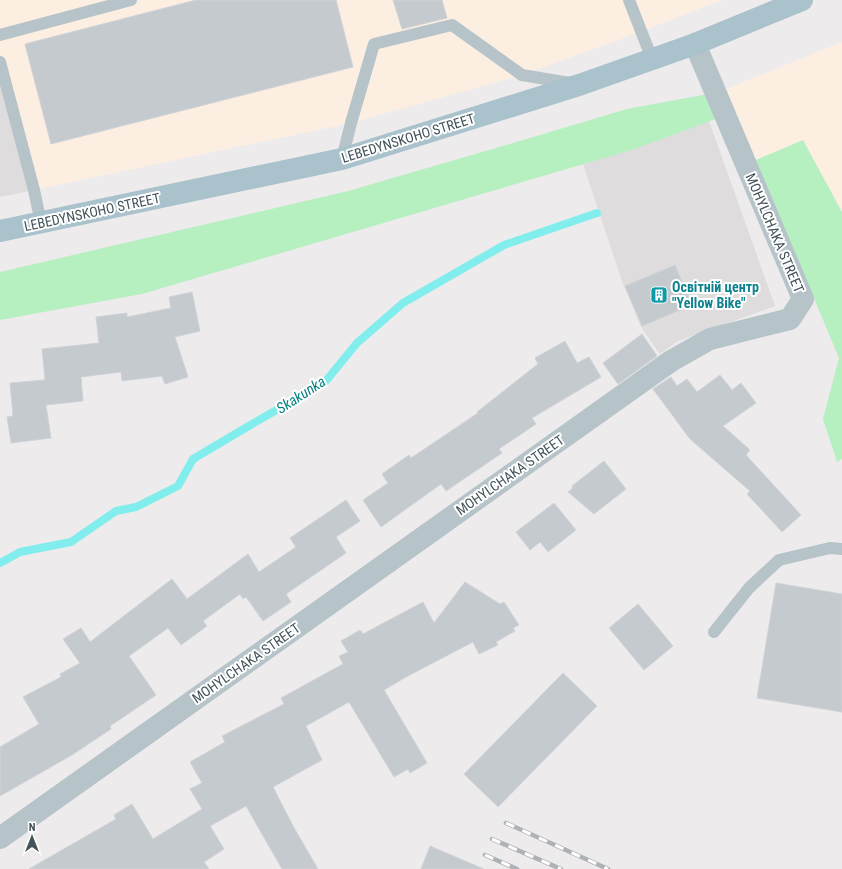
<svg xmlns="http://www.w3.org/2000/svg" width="842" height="869" viewBox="0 0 842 869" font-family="'Roboto Condensed',sans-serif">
	<rect width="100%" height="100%" fill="#eeebec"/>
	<g fill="#fcefe2">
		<path d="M 0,0 L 722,0 L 640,32 L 522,75 L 351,123 L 34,190 L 0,54 Z"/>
		<path d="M 842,42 L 842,212 L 803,141 L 750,162 L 719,92 Z"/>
	</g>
	<g fill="#dfdcde">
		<path d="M 0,62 L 34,190 L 0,197 Z"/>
		<path d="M 709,121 L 775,306 L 678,341 L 660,354 L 641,327 L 623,284 L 583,164 L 635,149 Z"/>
	</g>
	<g fill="#b6efc0">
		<path d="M 719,92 L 729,114 L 635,149 L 142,294 L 0,320 L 0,272 L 348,191 L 496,148 L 627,109 Z"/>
		<path d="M 803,140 L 842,212 L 842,459 L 837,462 L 823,419 L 839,358 L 756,160 Z"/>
	</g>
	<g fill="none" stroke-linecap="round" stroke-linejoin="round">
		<path stroke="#82eded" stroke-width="8" d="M 0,563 L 20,552 L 71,542 L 116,511 L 136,507 L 178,486 L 193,459 L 247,427 L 325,382 L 357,343 L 403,303 L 504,245 L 597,213"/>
	</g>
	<g fill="#c5cacf" stroke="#cfd3d7">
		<path d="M 196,0 L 336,0 L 353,67 L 51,144 L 25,44 Z"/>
		<path d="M 393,0 L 442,0 L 447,18 L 402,29 Z"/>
		<path d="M 675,265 L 692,305 L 642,326 L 625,286 Z"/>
		<path d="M 192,292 L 200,331 L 175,337 L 188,377 L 165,384 L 162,376 L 122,381 L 121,372 L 81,377 L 83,401 L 46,405 L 51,438 L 11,443 L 7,417 L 13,416 L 10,383 L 45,380 L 42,349 L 99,343 L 96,317 L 127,313 L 127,317 L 171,308 L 169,297 Z"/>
		<path d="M 642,334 L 657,356 L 618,384 L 603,363 Z"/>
		<path d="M 565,341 L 577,363 L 589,357 L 601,377 L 532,418 L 536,424 L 499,449 L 502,453 L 446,491 L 441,484 L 381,527 L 363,500 L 388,483 L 382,474 L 409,455 L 411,458 L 478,413 L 477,412 L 538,364 L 535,358 Z"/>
		<path d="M 720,375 L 732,390 L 741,383 L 756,403 L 723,426 L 750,450 L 746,455 L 801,515 L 782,532 L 747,494 L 750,491 L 690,439 L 653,389 L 671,377 L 677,386 L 687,379 L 697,392 Z"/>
		<path d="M 604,461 L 626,489 L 594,514 L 568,492 L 573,488 L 572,486 Z"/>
		<path d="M 346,500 L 360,521 L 336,537 L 346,553 L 286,594 L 291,602 L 263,621 L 246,597 L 243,599 L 240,594 L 203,621 L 207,626 L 181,645 L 168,628 L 129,656 L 156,695 L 110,726 L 111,729 L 72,755 L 0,796 L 0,747 L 39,724 L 23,697 L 61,677 L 60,674 L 80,663 L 63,639 L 81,628 L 90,642 L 172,579 L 187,599 L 248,554 L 259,572 L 296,547 L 290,538 Z"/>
		<path d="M 554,503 L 576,530 L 548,552 L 540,542 L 530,550 L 516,532 Z"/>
		<path d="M 465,582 L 500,604 L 504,602 L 519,625 L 513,628 L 515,631 L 496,642 L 498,645 L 479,654 L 473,642 L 406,677 L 384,690 L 427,763 L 410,773 L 408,769 L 394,777 L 349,702 L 306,726 L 322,760 L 273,787 L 293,826 L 318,869 L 282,869 L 246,806 L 210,826 L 224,849 L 204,862 L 209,869 L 29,869 L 116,819 L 114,815 L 132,804 L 153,839 L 202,809 L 190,789 L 202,783 L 190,762 L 225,742 L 222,736 L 284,704 L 281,698 L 343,664 L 339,656 L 348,652 L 341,641 L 360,630 L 363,634 L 423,602 L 434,623 Z"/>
		<path d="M 776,583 L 842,594 L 842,712 L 757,698 Z"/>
		<path d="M 638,604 L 673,646 L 644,670 L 609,628 Z"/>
		<path d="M 563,673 L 597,706 L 498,807 L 464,774 Z"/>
		<path d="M 430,846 L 484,869 L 421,869 Z"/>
	</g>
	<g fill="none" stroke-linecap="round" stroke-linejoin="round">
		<g stroke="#b6c4c9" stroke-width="12">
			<path d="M 629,0 L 652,59"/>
			<path d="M 0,35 L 131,0"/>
			<path d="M 0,62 L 34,190 L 41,223"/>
			<path d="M 342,159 L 351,123 L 374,44 L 452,25 L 522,75 L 570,83"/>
			<path d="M 714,632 L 749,588 L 779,560 L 830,548 L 842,549"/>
		</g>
		<path stroke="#b6c4c9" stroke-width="22" d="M 0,838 L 671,361 L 710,339 L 790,319 L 803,299 L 695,44"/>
		<path stroke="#a9c2cc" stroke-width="22" d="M 0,231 L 342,159 L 579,85 L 695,44 L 802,0"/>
		<g stroke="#adb2b6" stroke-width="4.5">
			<g id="rail">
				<path d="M 506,823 L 608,869"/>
				<path d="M 492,839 L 561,869"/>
				<path d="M 485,855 L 517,869"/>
			</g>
		</g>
		<use href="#rail" stroke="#fff" stroke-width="3" stroke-dasharray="9" stroke-linecap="butt"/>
	</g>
	<defs>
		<g id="building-square" transform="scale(0.9)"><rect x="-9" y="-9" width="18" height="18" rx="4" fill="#0f9aa8" stroke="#fff"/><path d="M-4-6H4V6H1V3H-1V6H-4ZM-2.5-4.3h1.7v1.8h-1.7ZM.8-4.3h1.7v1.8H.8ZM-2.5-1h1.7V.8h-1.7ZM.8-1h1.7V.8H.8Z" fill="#fff"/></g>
	</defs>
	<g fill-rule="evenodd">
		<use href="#building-square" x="659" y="295"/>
	</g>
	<g text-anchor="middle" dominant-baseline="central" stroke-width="4" stroke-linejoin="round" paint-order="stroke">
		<g font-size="14" fill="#435359" stroke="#fff">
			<text transform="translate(408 138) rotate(-17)">LEBEDYNSKOHO STREET</text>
			<text transform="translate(92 212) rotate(-12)">LEBEDYNSKOHO STREET</text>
			<text transform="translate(775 233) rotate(67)">MOHYLCHAKA STREET</text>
			<text transform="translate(510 475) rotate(-35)">MOHYLCHAKA STREET</text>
			<text transform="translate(246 663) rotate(-35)">MOHYLCHAKA STREET</text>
		</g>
		<g font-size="14" font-weight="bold" fill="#0d838f" stroke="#fff" text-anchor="start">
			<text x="672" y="287">Освітній центр<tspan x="672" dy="16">"Yellow Bike"</tspan></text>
		</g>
		<g font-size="15" font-style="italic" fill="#0a8182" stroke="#fff">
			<text transform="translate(301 395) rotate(-33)">Skakunka</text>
		</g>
	</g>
	<g transform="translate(32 837)" stroke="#ffffff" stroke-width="3" paint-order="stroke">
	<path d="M0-3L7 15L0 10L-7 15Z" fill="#435359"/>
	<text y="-6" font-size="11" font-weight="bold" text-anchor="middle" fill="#435359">N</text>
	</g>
</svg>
